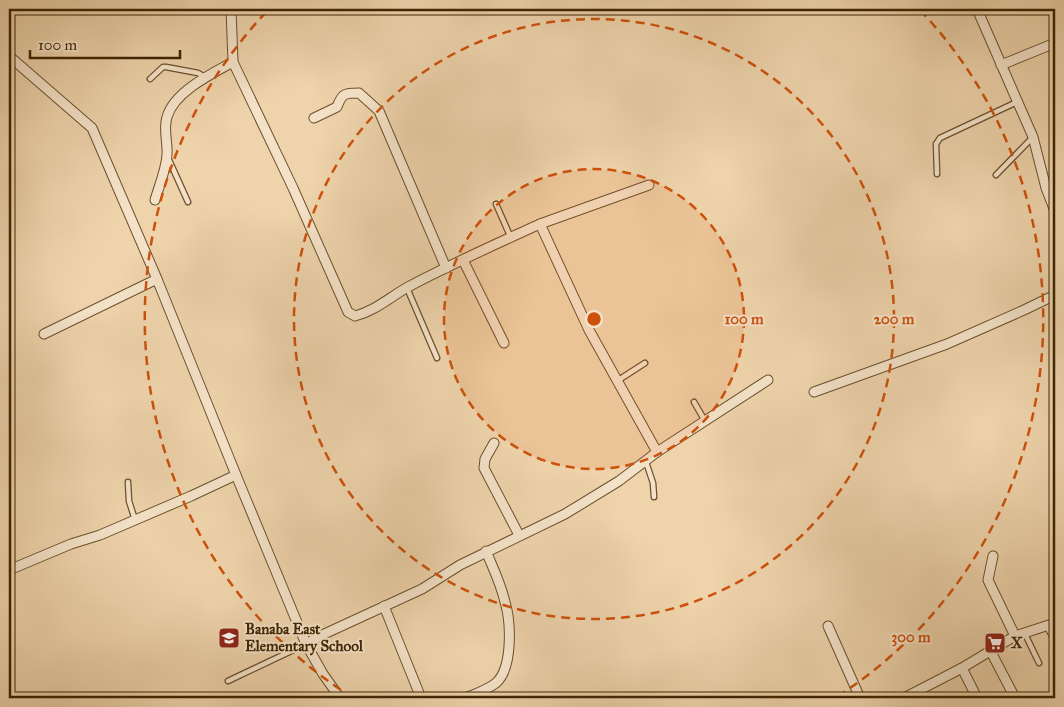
<svg xmlns="http://www.w3.org/2000/svg" width="1064" height="707" viewBox="0 0 1064 707" font-family="'IM FELL Great Primer',serif">
	<rect width="100%" height="100%" fill="#eed3ab"/>
	<filter id="stains"><feTurbulence type="fractalNoise" baseFrequency=".004" numOctaves="4"/><feColorMatrix values="0 0 0 0 .2 0 0 0 0 .09 0 0 0 0 .02 0 0 0 .5 -.17"/></filter>
	<radialGradient id="worn" r=".72"><stop offset=".6" stop-color="#630" stop-opacity="0"/><stop offset="1" stop-color="#630" stop-opacity=".3"/></radialGradient>
	<g fill="none" stroke-linecap="round" stroke-linejoin="round">
		<g stroke="#6a502d" stroke-width="7">
			<g id="service">
				<path d="M 150,79 L 163,67 L 166,67 L 198,73 L 205,77"/>
				<path d="M 169,160 L 188,202"/>
				<path d="M 937,174 L 936,144 L 940,138 L 1017,102"/>
				<path d="M 996,175 L 1032,138"/>
				<path d="M 496,204 L 511,238"/>
				<path d="M 407,288 L 437,358"/>
				<path d="M 617,381 L 645,363"/>
				<path d="M 694,402 L 705,421"/>
				<path d="M 646,462 L 653,483 L 654,497"/>
				<path d="M 128,482 L 129,501 L 135,520"/>
				<path d="M 1025,634 L 1039,663"/>
				<path d="M 228,681 L 306,644"/>
			</g>
		</g>
		<g stroke="#6a502d" stroke-width="11">
			<g id="minor">
				<path d="M 231,9 L 233,62 L 293,188 L 348,312 L 355,316 C 375,311 390,297 408,287 C 451,264 496,244 540,224 L 589,330 L 657,452"/>
				<path d="M 977,9 L 1033,137 L 1046,188 L 1055,211"/>
				<path d="M 9,56 L 92,128 L 157,279"/>
				<path d="M 1001,65 L 1055,43"/>
				<path d="M 314,118 L 337,107 C 342,93 345,93 359,93 L 379,111 L 446,268"/>
				<path d="M 155,200 C 159,186 166,170 167,155 C 168,143 163,129 167,117 C 174,92 211,74 233,62"/>
				<path d="M 540,224 L 649,185"/>
				<path d="M 463,260 L 504,343"/>
				<path d="M 814,392 L 947,344 L 1024,310 L 1055,295"/>
				<path d="M 494,443 L 485,459 L 484,468 L 519,535"/>
				<path d="M 236,475 L 306,644 L 323,674 L 340,698"/>
				<path d="M 993,556 L 988,580 L 1015,636"/>
				<path d="M 9,570 L 71,544 L 100,535 L 191,496 L 236,475 L 157,279 L 44,334"/>
				<path d="M 384,606 L 421,698"/>
				<path d="M 828,626 L 860,698"/>
				<path d="M 1049,626 L 1055,637"/>
				<path d="M 306,644 L 322,635 L 422,589 L 460,565 L 565,514 L 619,481 L 657,452 L 768,380"/>
				<path d="M 990,650 L 1014,696"/>
				<path d="M 962,668 L 977,698"/>
				<path d="M 465,698 C 475,694 487,690 496,683 C 513,668 511,622 505,602 C 501,584 493,568 486,551"/>
				<path d="M 904,698 L 962,668 L 1015,636 L 1055,623"/>
			</g>
		</g>
		<use href="#service" stroke="#f4e2c8" stroke-width="4.5"/>
		<use href="#minor" stroke="#f4e2c8" stroke-width="9"/>
	</g>
	<circle cx="594" cy="319" r="150" fill="#ce510b" fill-opacity=".12"/>
	<g fill="none" stroke="#ce510b" stroke-width="2.5" stroke-dasharray="9 6">
		<circle cx="594" cy="319" r="150"/>
		<circle cx="594" cy="319" r="300"/>
		<path d="M353 698A449 449 0 0 1 268 10M920 10A449 449 0 0 1 835 698"/>
	</g>
	<defs>
		<g id="school-square" transform="scale(1.125)"><rect x="-9" y="-9" width="18" height="18" rx="4" fill="#8f2418" stroke="#f4e2c8"/><path d="M0-5L7-2L0 1L-7-2ZM-4 1L0 2.5L4 1V4Q0 6-4 4Z" fill="#fff"/></g>
		<g id="supermarket-square" transform="scale(1.125)"><rect x="-9" y="-9" width="18" height="18" rx="4" fill="#8f2418" stroke="#f4e2c8"/><path d="M-6-5.5h2.5l.6 2H6L4.5 2H-2.5L-4.4-4H-6ZM-1.5 3.2a1.3 1.3 0 1 0 .1 0ZM3 3.2a1.3 1.3 0 1 0 .1 0Z" fill="#fff"/></g>
	</defs>
	<g fill-rule="evenodd">
		<use href="#school-square" x="229" y="638"/>
		<use href="#supermarket-square" x="995" y="643"/>
	</g>
	<g text-anchor="middle" dominant-baseline="central" stroke-width="4" stroke-linejoin="round" paint-order="stroke">
		<g font-size="15" font-weight="bold" fill="#3e2503" stroke="#f4e2c8" text-anchor="start">
			<text x="245" y="629">Banaba East<tspan x="245" dy="17">Elementary School</tspan></text>
			<text x="1011" y="643">X</text>
		</g>
	</g>
	<circle cx="594" cy="319" r="8" fill="#ce510b" stroke="#f4e2c8" stroke-width="2.5"/>
	<g font-size="15" text-anchor="middle" font-weight="bold" fill="#ce510b" stroke="#f4e2c8" stroke-width="4" stroke-linejoin="round" paint-order="stroke">
		<text x="744" y="324">100 m</text>
		<text x="894" y="324">200 m</text>
		<text x="911" y="642">300 m</text>
	</g>
	<rect width="1064" height="707" fill="none" stroke="#eed3ab" stroke-width="30"/>
	<rect x="10" y="10" width="1044" height="687" fill="none" stroke="#3e2503" stroke-width="2.5"/>
	<rect x="15" y="15" width="1034" height="677" fill="none" stroke="#3e2503"/>
	<path d="M30 50v8h150v-8" fill="none" stroke="#3e2503" stroke-width="2.5"/>
	<text x="38" y="50" font-size="15" fill="#3e2503" stroke="#f4e2c8" stroke-width="4" paint-order="stroke">100 m</text>
	<rect width="100%" height="100%" filter="url(#stains)"/>
	<rect width="100%" height="100%" fill="url(#worn)"/>
</svg>
